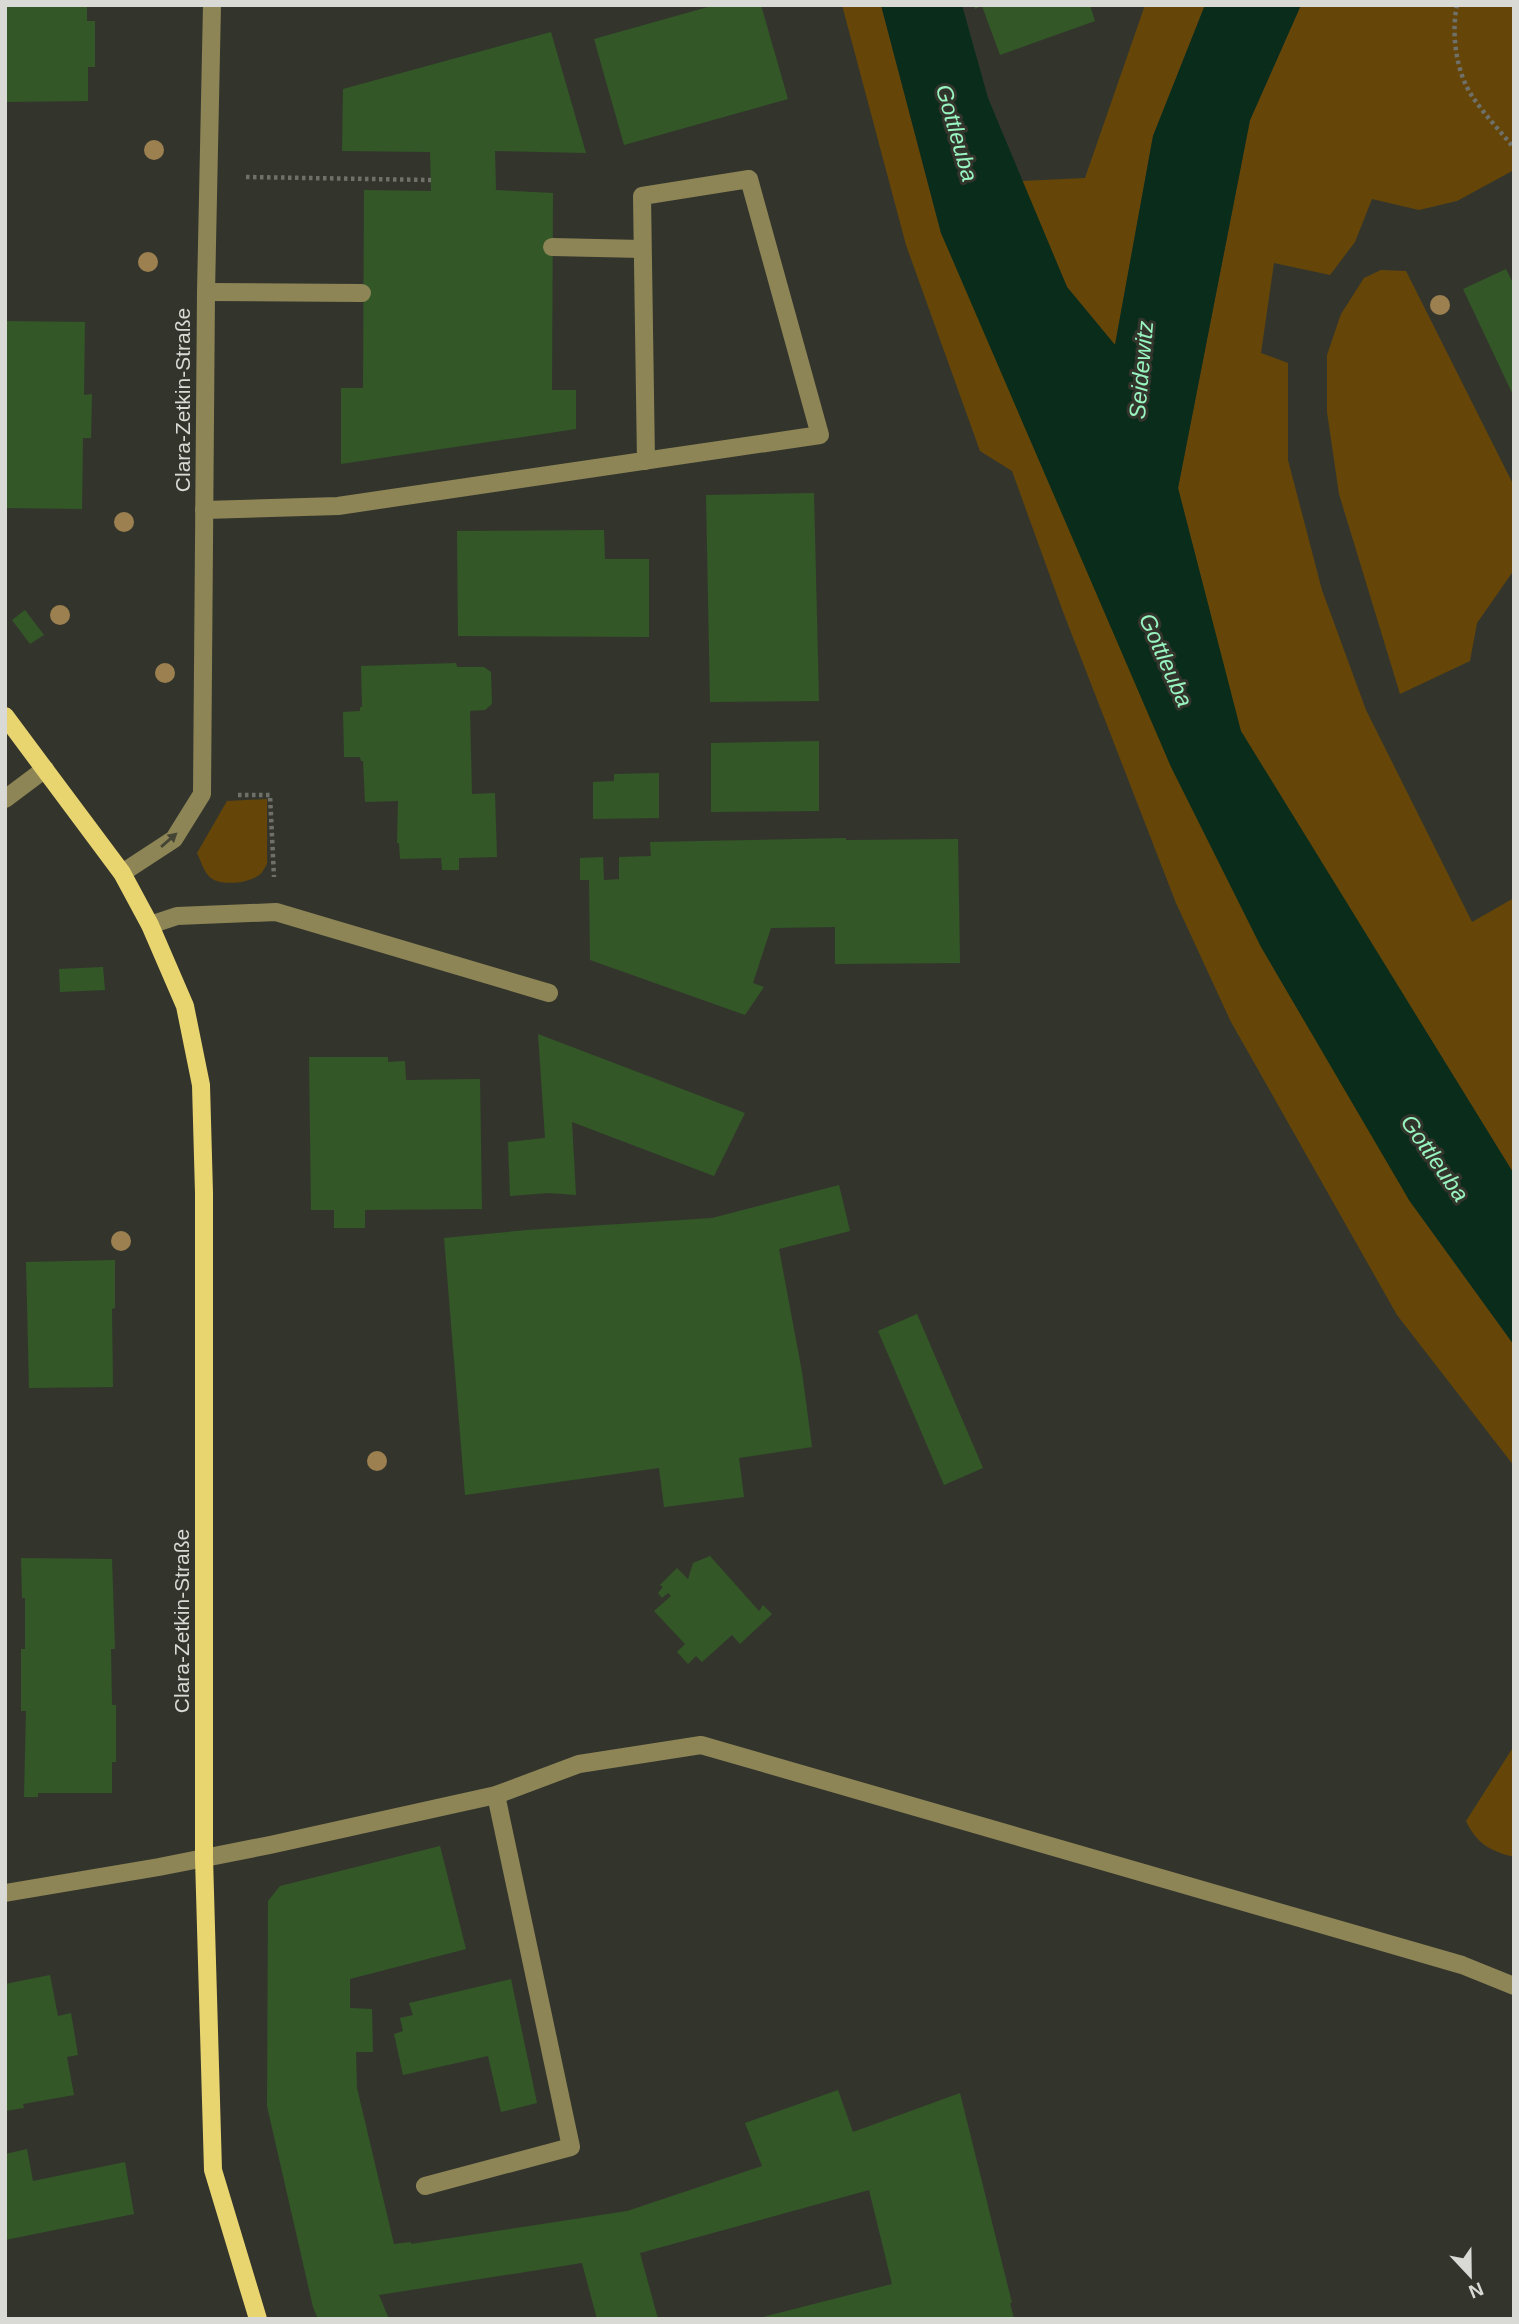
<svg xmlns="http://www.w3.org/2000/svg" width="1519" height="2324" viewBox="0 0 1519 2324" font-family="Helvetica,sans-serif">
	<rect width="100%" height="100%" fill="#33352d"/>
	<g fill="#654608">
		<path d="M 842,5 L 881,5 L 941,233 L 1409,1200 L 1514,1345 L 1514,1466 L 1397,1315 L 1231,1022 L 1176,903 L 1062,609 L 1012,471 L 980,451 L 906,245 Z"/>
		<path d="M 1145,5 L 1205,5 L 1153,136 L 1115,345 L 1067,287 L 1022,181 L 1085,178 Z"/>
		<path d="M 1301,5 L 1514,5 L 1514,170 L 1457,201 L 1419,210 L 1372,199 L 1355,242 L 1330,275 L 1274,263 L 1261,353 L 1288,363 L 1288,460 L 1322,590 L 1366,710 L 1472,922 L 1514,898 L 1514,1174 L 1240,731 L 1178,488 L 1250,120 Z"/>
		<path d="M 1381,270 L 1406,271 L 1514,486 L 1514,570 L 1477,623 L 1470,661 L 1400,694 L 1339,494 L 1327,412 L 1327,355 L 1341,314 L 1364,278 Z"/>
		<path d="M 267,799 L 267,864 C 264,869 262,874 256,877 C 246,883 221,886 211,878 C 204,873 201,861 197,853 L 227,801 Z"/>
		<path d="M 1514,1746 L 1514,1857 C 1490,1851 1477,1844 1466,1821 Z"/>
	</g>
	<path fill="#0a2c1b" d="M 881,5 L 962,5 L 988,98 L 1067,287 L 1115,345 L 1153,136 L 1205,5 L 1301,5 L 1250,120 L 1178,488 L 1241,731 L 1514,1174 L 1514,1345 L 1409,1200 L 1261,947 L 1171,767 L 941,233 Z"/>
	<g fill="#335727">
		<path d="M 5,5 L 87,5 L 87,21 L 95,21 L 95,67 L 88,67 L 88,101 L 5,102 Z"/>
		<path d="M 715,5 L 761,5 L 788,99 L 624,145 L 594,39 Z"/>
		<path d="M 974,5 L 1090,5 L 1095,21 L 1000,55 L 982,6 L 975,9 Z"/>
		<path d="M 551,32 L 586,153 L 495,151 L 496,190 L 553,193 L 552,390 L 576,390 L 576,429 L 341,464 L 341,388 L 363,388 L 364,190 L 431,191 L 430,152 L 342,151 L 343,89 Z"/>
		<path d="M 1506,269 L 1514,285 L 1514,397 L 1463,289 Z"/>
		<path d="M 5,321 L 85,322 L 84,395 L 92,394 L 91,438 L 83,438 L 82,509 L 5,508 Z"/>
		<path d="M 814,493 L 819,701 L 710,702 L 706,495 Z"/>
		<path d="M 604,530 L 605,559 L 649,559 L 649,637 L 458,636 L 457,531 Z"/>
		<path d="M 25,610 L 44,635 L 30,644 L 12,620 Z"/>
		<path d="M 456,663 L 457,667 L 484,667 L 491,672 L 492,704 L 485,710 L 470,711 L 472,794 L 495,793 L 497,857 L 459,858 L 459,870 L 442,870 L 441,858 L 400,859 L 399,843 L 397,843 L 398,801 L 365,802 L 363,761 L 361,761 L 360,757 L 344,757 L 343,712 L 360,711 L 360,707 L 362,707 L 361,666 Z"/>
		<path d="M 819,741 L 819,811 L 711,812 L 711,743 Z"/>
		<path d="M 659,773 L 659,818 L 593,819 L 593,782 L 614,781 L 614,774 Z"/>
		<path d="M 846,838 L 846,840 L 958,839 L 960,963 L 835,964 L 835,927 L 771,928 L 753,983 L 764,987 L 745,1015 L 590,960 L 589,880 L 580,880 L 580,858 L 603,857 L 604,880 L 619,879 L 619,857 L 651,856 L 650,842 Z"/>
		<path d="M 103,967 L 105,990 L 60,992 L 59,969 Z"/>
		<path d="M 538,1034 L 745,1113 L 714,1176 L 572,1122 L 576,1195 L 549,1193 L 510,1196 L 508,1142 L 545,1138 Z"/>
		<path d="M 309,1057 L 388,1057 L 388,1062 L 405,1061 L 406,1080 L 480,1079 L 482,1209 L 365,1210 L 365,1228 L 334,1228 L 334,1210 L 311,1210 Z"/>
		<path d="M 839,1185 L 850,1231 L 779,1249 L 802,1372 L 812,1447 L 739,1458 L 744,1497 L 664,1507 L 659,1468 L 465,1495 L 444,1238 L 527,1230 L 712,1218 Z"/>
		<path d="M 115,1260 L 115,1308 L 112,1309 L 113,1387 L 29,1388 L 26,1262 Z"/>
		<path d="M 917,1314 L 983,1468 L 944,1485 L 878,1331 Z"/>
		<path d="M 710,1556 L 759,1611 L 763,1605 L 772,1614 L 740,1644 L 732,1635 L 702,1662 L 696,1656 L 688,1664 L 677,1652 L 685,1644 L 654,1611 L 671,1596 L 668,1593 L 662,1598 L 658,1593 L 663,1587 L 660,1585 L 677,1568 L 688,1579 L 693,1563 Z"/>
		<path d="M 21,1558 L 112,1559 L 115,1649 L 111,1649 L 112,1705 L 116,1705 L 116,1762 L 112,1762 L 112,1793 L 38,1793 L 38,1797 L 24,1797 L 26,1711 L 21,1711 L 21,1649 L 25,1649 L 25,1598 L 22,1598 Z"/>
		<path d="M 440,1846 L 466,1949 L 350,1979 L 350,2008 L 372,2009 L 373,2052 L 356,2052 L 357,2088 L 394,2244 L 411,2242 L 411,2244 L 627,2211 L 762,2166 L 745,2123 L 838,2090 L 853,2132 L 960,2093 L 1012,2303 L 1010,2303 L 1014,2319 L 755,2319 L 892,2284 L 869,2190 L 640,2253 L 658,2319 L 597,2319 L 582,2263 L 379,2295 L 389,2319 L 318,2319 L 313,2307 L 267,2106 L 268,1901 L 280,1886 Z"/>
		<path d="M 50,1975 L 58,2016 L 71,2013 L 78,2055 L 67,2057 L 74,2095 L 23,2104 L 24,2108 L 5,2111 L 5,1984 Z"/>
		<path d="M 511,1979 L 537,2103 L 501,2112 L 488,2056 L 403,2075 L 394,2034 L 403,2031 L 400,2018 L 413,2015 L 409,2003 Z"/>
		<path d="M 27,2149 L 33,2181 L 125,2162 L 134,2214 L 5,2240 L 5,2154 Z"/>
	</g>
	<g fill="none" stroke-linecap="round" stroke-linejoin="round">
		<g stroke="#6e7069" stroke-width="4.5" stroke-dasharray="3.5 3.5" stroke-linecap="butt">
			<path d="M 1457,5 C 1451,33 1456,72 1472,96 C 1484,114 1500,131 1514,148"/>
			<path d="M 246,177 L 431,180"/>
			<path d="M 238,795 L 270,795 L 274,877"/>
		</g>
		<g stroke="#8e8556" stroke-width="18">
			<path d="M 552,247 L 642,249"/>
			<path d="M 206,292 L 362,293"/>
			<path d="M 204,510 L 338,506 L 820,435 L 749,179 L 642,196 L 646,461"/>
			<path d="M 5,799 L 45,769"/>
			<path d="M 122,873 L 174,839 L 202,794 L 206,292 L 212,5"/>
			<path d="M 150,925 L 177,916 L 276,912 L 549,993"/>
			<path d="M 5,1893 L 159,1867 L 270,1845 L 496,1795 L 579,1764 L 701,1745 L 1462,1965 L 1514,1986"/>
			<path d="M 425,2186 L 571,2147 L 496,1795"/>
		</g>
		<path stroke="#e9d570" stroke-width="18" d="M 5,716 L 122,873 L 150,925 L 185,1006 L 201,1085 L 204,1193 L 204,1858 L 213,2170 L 258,2319"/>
	</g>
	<g fill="#9c8050">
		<circle cx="154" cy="150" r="10"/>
		<circle cx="148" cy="262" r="10"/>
		<circle cx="1440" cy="305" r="10"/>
		<circle cx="124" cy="522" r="10"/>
		<circle cx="60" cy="615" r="10"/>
		<circle cx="165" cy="673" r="10"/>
		<circle cx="121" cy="1241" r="10"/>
		<circle cx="377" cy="1461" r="10"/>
	</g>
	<defs><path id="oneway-solid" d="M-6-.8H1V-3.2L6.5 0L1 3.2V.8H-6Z" transform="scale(1.75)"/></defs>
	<use fill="#454535" href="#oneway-solid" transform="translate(169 840) rotate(-41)"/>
	<g text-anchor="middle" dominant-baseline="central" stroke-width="6" stroke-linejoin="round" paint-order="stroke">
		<g font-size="21" fill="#d9dad5" stroke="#33352d">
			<text transform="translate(182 400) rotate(-90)">Clara-Zetkin-Straße</text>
			<text transform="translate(181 1621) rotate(-90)">Clara-Zetkin-Straße</text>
		</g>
		<g font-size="23" font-style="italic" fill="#98f5c0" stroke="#33352d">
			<text transform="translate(957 133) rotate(74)">Gottleuba</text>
			<text transform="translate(1141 370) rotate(-85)">Seidewitz</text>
			<text transform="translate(1166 660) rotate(66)">Gottleuba</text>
			<text transform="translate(1435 1158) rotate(55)">Gottleuba</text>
		</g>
	</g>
	<rect width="1519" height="2324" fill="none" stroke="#d9dad5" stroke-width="14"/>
	<g transform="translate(1470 2275) rotate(158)" stroke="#33352d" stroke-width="5" paint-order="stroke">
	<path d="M0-5L12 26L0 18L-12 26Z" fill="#d9dad5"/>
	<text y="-10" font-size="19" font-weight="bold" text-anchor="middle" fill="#d9dad5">N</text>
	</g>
</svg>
